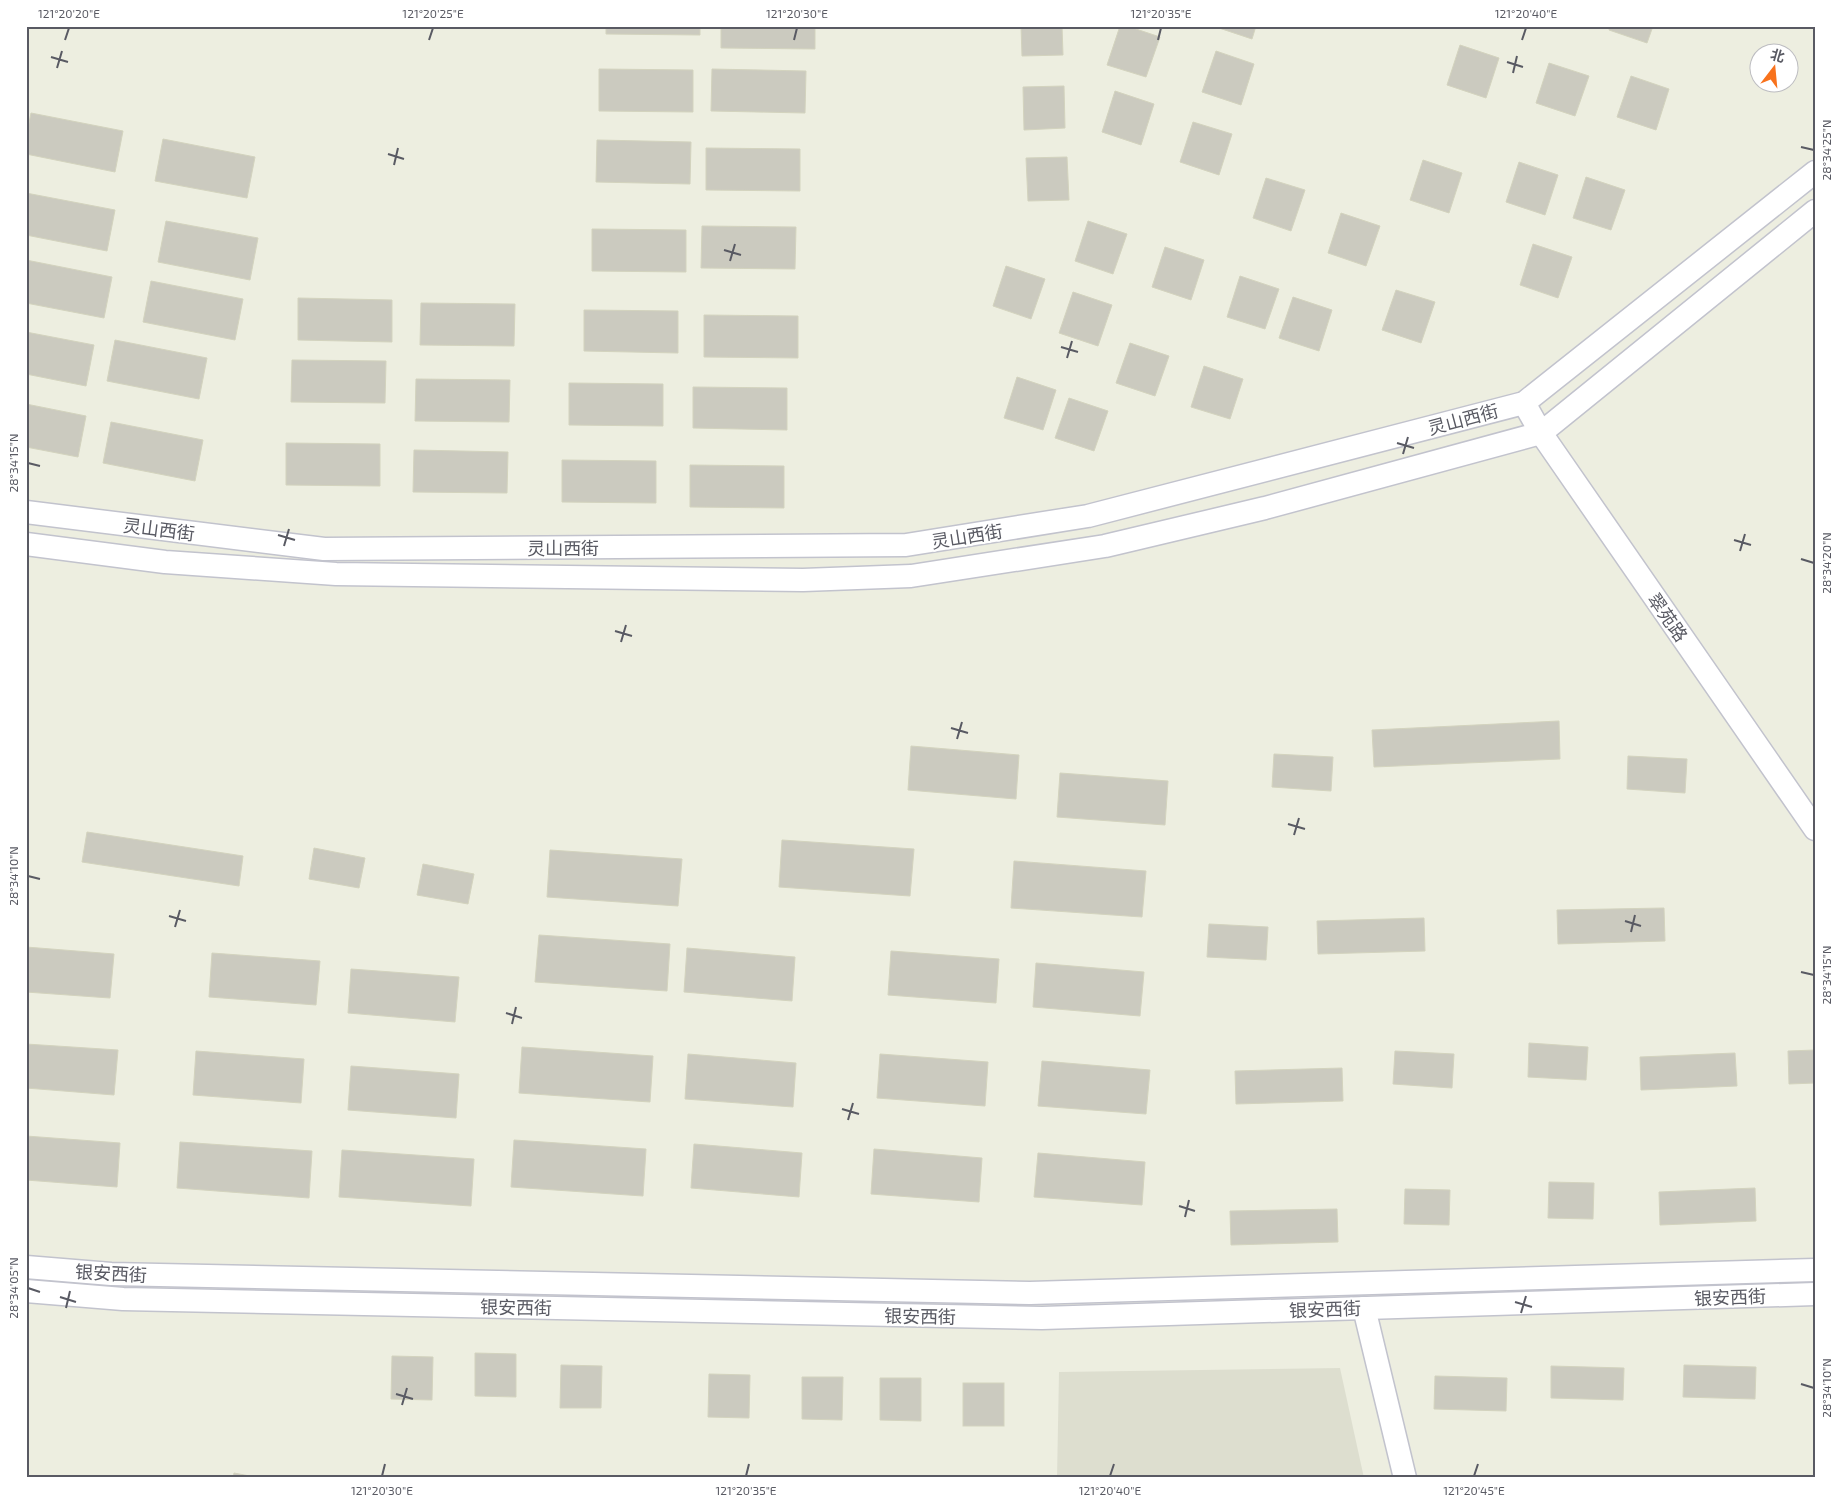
<svg xmlns="http://www.w3.org/2000/svg" width="1841" height="1504" viewBox="0 0 1841 1504" font-family="'Exo 2','Noto Sans SC',sans-serif">
	<rect width="100%" height="100%" fill="#edeee0"/>
	<path fill="#dddecf" d="M 1340,1368 L 1364,1478 L 1057,1478 L 1059,1372 Z"/>
	<g fill="#cbcabf" stroke="#d3d3be">
		<path d="M 606,26 L 700,26 L 700,35 L 606,34 Z"/>
		<path d="M 721,26 L 815,26 L 815,49 L 721,48 Z"/>
		<path d="M 1021,26 L 1062,26 L 1063,55 L 1022,56 Z"/>
		<path d="M 1120,26 L 1127,26 L 1160,37 L 1146,77 L 1107,65 Z"/>
		<path d="M 1213,26 L 1256,26 L 1252,39 Z"/>
		<path d="M 1610,26 L 1653,26 L 1647,43 L 1609,30 Z"/>
		<path d="M 1460,45 L 1499,58 L 1486,98 L 1447,85 Z"/>
		<path d="M 1216,51 L 1254,64 L 1241,105 L 1202,92 Z"/>
		<path d="M 1549,63 L 1589,76 L 1575,116 L 1536,103 Z"/>
		<path d="M 599,69 L 693,70 L 693,112 L 599,111 Z"/>
		<path d="M 712,69 L 806,71 L 805,113 L 711,111 Z"/>
		<path d="M 1631,76 L 1669,89 L 1656,130 L 1617,117 Z"/>
		<path d="M 1064,86 L 1065,128 L 1024,130 L 1023,87 Z"/>
		<path d="M 1115,91 L 1154,104 L 1141,145 L 1102,132 Z"/>
		<path d="M 31,113 L 123,131 L 115,172 L 26,154 L 26,138 Z"/>
		<path d="M 1193,122 L 1232,134 L 1219,175 L 1180,162 Z"/>
		<path d="M 163,139 L 255,157 L 247,198 L 155,181 Z"/>
		<path d="M 597,140 L 691,142 L 690,184 L 596,182 Z"/>
		<path d="M 706,148 L 800,149 L 800,191 L 706,190 Z"/>
		<path d="M 1067,157 L 1069,200 L 1028,201 L 1026,158 Z"/>
		<path d="M 1423,160 L 1462,173 L 1449,213 L 1410,200 Z"/>
		<path d="M 1519,162 L 1558,175 L 1545,215 L 1506,202 Z"/>
		<path d="M 1586,177 L 1625,190 L 1611,230 L 1573,218 Z"/>
		<path d="M 1266,178 L 1305,190 L 1291,231 L 1253,218 Z"/>
		<path d="M 26,193 L 115,210 L 107,251 L 26,235 Z"/>
		<path d="M 1341,213 L 1380,226 L 1366,266 L 1328,253 Z"/>
		<path d="M 166,221 L 258,238 L 250,280 L 158,262 Z"/>
		<path d="M 1088,221 L 1127,234 L 1113,274 L 1075,261 Z"/>
		<path d="M 702,226 L 796,227 L 795,269 L 701,268 Z"/>
		<path d="M 592,229 L 686,230 L 686,272 L 592,271 Z"/>
		<path d="M 1533,244 L 1572,257 L 1558,298 L 1520,285 Z"/>
		<path d="M 1165,247 L 1204,260 L 1191,300 L 1152,287 Z"/>
		<path d="M 26,260 L 112,277 L 104,318 L 26,303 Z"/>
		<path d="M 1006,266 L 1045,279 L 1031,319 L 993,306 Z"/>
		<path d="M 1240,276 L 1279,289 L 1265,329 L 1227,317 Z"/>
		<path d="M 151,281 L 243,299 L 235,340 L 143,322 Z"/>
		<path d="M 1396,290 L 1435,302 L 1421,343 L 1382,330 Z"/>
		<path d="M 1073,292 L 1112,305 L 1098,346 L 1059,333 Z"/>
		<path d="M 1293,297 L 1332,310 L 1319,351 L 1279,338 Z"/>
		<path d="M 298,298 L 392,300 L 392,342 L 298,340 Z"/>
		<path d="M 421,303 L 515,304 L 514,346 L 420,345 Z"/>
		<path d="M 584,310 L 678,311 L 678,353 L 584,351 Z"/>
		<path d="M 704,315 L 798,316 L 798,358 L 704,357 Z"/>
		<path d="M 26,332 L 94,345 L 86,386 L 26,374 Z"/>
		<path d="M 115,340 L 207,358 L 199,399 L 107,381 Z"/>
		<path d="M 1130,343 L 1169,356 L 1155,396 L 1116,383 Z"/>
		<path d="M 292,360 L 386,361 L 385,403 L 291,402 Z"/>
		<path d="M 1204,366 L 1243,379 L 1230,419 L 1191,407 Z"/>
		<path d="M 1017,377 L 1056,390 L 1043,430 L 1004,418 Z"/>
		<path d="M 416,379 L 510,380 L 509,422 L 415,421 Z"/>
		<path d="M 569,383 L 663,384 L 663,426 L 569,425 Z"/>
		<path d="M 693,387 L 787,388 L 787,430 L 693,428 Z"/>
		<path d="M 1069,398 L 1108,411 L 1094,451 L 1055,438 Z"/>
		<path d="M 26,404 L 86,416 L 78,457 L 26,447 Z"/>
		<path d="M 111,422 L 203,440 L 195,481 L 103,463 Z"/>
		<path d="M 286,443 L 380,444 L 380,486 L 286,485 Z"/>
		<path d="M 414,450 L 508,452 L 507,493 L 413,492 Z"/>
		<path d="M 562,460 L 656,461 L 656,503 L 562,502 Z"/>
		<path d="M 690,465 L 784,466 L 784,508 L 690,507 Z"/>
		<path d="M 1559,721 L 1560,759 L 1374,767 L 1372,730 Z"/>
		<path d="M 911,746 L 1019,755 L 1016,799 L 908,790 Z"/>
		<path d="M 1274,754 L 1333,757 L 1331,791 L 1272,787 Z"/>
		<path d="M 1628,756 L 1687,759 L 1685,793 L 1627,789 Z"/>
		<path d="M 1060,773 L 1168,781 L 1165,825 L 1057,817 Z"/>
		<path d="M 87,832 L 243,856 L 239,886 L 82,862 Z"/>
		<path d="M 782,840 L 914,849 L 910,896 L 779,887 Z"/>
		<path d="M 314,848 L 365,858 L 359,888 L 309,879 Z"/>
		<path d="M 550,850 L 682,859 L 678,906 L 547,897 Z"/>
		<path d="M 1014,861 L 1146,871 L 1142,917 L 1011,908 Z"/>
		<path d="M 423,864 L 474,874 L 468,904 L 417,895 Z"/>
		<path d="M 1664,908 L 1665,941 L 1558,944 L 1557,910 Z"/>
		<path d="M 1424,918 L 1425,951 L 1318,954 L 1317,921 Z"/>
		<path d="M 1209,924 L 1268,927 L 1266,960 L 1207,957 Z"/>
		<path d="M 539,935 L 670,944 L 667,991 L 535,982 Z"/>
		<path d="M 26,947 L 114,954 L 110,998 L 26,992 Z"/>
		<path d="M 687,948 L 795,957 L 792,1001 L 684,992 Z"/>
		<path d="M 891,951 L 999,959 L 996,1003 L 888,995 Z"/>
		<path d="M 212,953 L 320,961 L 316,1005 L 209,997 Z"/>
		<path d="M 1036,963 L 1144,972 L 1140,1016 L 1033,1007 Z"/>
		<path d="M 351,969 L 459,977 L 455,1022 L 348,1013 Z"/>
		<path d="M 1529,1043 L 1588,1047 L 1586,1080 L 1528,1077 Z"/>
		<path d="M 26,1044 L 118,1050 L 114,1095 L 26,1088 Z"/>
		<path d="M 522,1047 L 653,1056 L 650,1102 L 519,1093 Z"/>
		<path d="M 1815,1050 L 1815,1083 L 1789,1084 L 1788,1051 Z"/>
		<path d="M 196,1051 L 304,1059 L 301,1103 L 193,1095 Z"/>
		<path d="M 1395,1051 L 1454,1054 L 1452,1088 L 1393,1084 Z"/>
		<path d="M 1735,1053 L 1737,1086 L 1641,1090 L 1640,1057 Z"/>
		<path d="M 688,1054 L 796,1063 L 793,1107 L 685,1099 Z"/>
		<path d="M 880,1054 L 988,1062 L 985,1106 L 877,1098 Z"/>
		<path d="M 1042,1061 L 1150,1070 L 1146,1114 L 1038,1106 Z"/>
		<path d="M 351,1066 L 459,1074 L 456,1118 L 348,1110 Z"/>
		<path d="M 1342,1068 L 1343,1101 L 1236,1104 L 1235,1071 Z"/>
		<path d="M 26,1136 L 120,1143 L 117,1187 L 26,1180 Z"/>
		<path d="M 514,1140 L 646,1149 L 643,1196 L 511,1187 Z"/>
		<path d="M 180,1142 L 312,1151 L 309,1198 L 177,1188 Z"/>
		<path d="M 694,1144 L 802,1153 L 799,1197 L 691,1188 Z"/>
		<path d="M 874,1149 L 982,1158 L 979,1202 L 871,1194 Z"/>
		<path d="M 342,1150 L 474,1159 L 471,1206 L 339,1197 Z"/>
		<path d="M 1038,1153 L 1145,1162 L 1142,1205 L 1034,1197 Z"/>
		<path d="M 1549,1182 L 1594,1183 L 1593,1219 L 1548,1218 Z"/>
		<path d="M 1755,1188 L 1756,1221 L 1660,1225 L 1659,1192 Z"/>
		<path d="M 1405,1189 L 1450,1190 L 1449,1225 L 1404,1224 Z"/>
		<path d="M 1337,1209 L 1338,1242 L 1231,1245 L 1230,1211 Z"/>
		<path d="M 475,1353 L 516,1354 L 516,1397 L 475,1396 Z"/>
		<path d="M 392,1356 L 433,1357 L 432,1400 L 391,1399 Z"/>
		<path d="M 561,1365 L 602,1366 L 601,1408 L 560,1408 Z"/>
		<path d="M 1684,1365 L 1756,1367 L 1755,1399 L 1683,1397 Z"/>
		<path d="M 1551,1366 L 1624,1368 L 1623,1400 L 1551,1398 Z"/>
		<path d="M 709,1374 L 750,1375 L 749,1418 L 708,1417 Z"/>
		<path d="M 1435,1376 L 1507,1378 L 1506,1411 L 1434,1409 Z"/>
		<path d="M 802,1377 L 843,1377 L 842,1420 L 802,1419 Z"/>
		<path d="M 880,1378 L 921,1378 L 921,1421 L 880,1420 Z"/>
		<rect x="963" y="1383" width="41" height="43"/>
		<path d="M 234,1473 L 260,1478 L 233,1478 Z"/>
	</g>
	<g fill="none" stroke-linecap="round" stroke-linejoin="round">
		<g stroke="#c2c3cd" stroke-width="25">
			<g id="secondary">
				<path d="M 1524,403 L 1541,433 L 1815,829"/>
				<path d="M 26,512 L 324,549 L 906,545 L 1088,516 L 1524,403 L 1815,172"/>
				<path d="M 26,544 L 165,562 L 336,574 L 803,580 L 911,576 L 1105,546 L 1265,508 L 1541,433 L 1815,211"/>
				<path d="M 26,1267 L 111,1274 L 1030,1293 L 1815,1270"/>
				<path d="M 26,1291 L 123,1299 L 1042,1318 L 1815,1294"/>
				<path d="M 1364,1308 L 1405,1478"/>
			</g>
		</g>
		<use href="#secondary" stroke="#fff" stroke-width="22"/>
	</g>
	<path fill="none" stroke="#595a63" stroke-width="2" d="M 65,40 L 69,28M 429,40 L 433,28M 794,40 L 797,28M 1158,40 L 1161,28M 1522,40 L 1526,28M 51,57 L 68,62M 1507,62 L 1523,67M 57,68 L 62,51M 1513,73 L 1517,56M 1801,147 L 1814,150M 388,154 L 404,159M 394,165 L 398,148M 724,250 L 741,255M 730,261 L 735,244M 1061,347 L 1078,352M 1067,358 L 1072,341M 1397,443 L 1414,448M 1403,454 L 1408,437M 28,463 L 40,466M 278,535 L 295,540M 1734,540 L 1751,545M 284,546 L 289,529M 1740,551 L 1745,534M 1801,559 L 1814,563M 615,631 L 632,636M 621,642 L 626,625M 951,728 L 968,733M 957,739 L 962,722M 1288,824 L 1305,829M 1294,835 L 1299,818M 28,876 L 40,879M 169,916 L 186,921M 1625,921 L 1641,926M 175,927 L 180,910M 1631,932 L 1635,915M 1801,972 L 1814,975M 506,1013 L 522,1018M 512,1024 L 516,1007M 842,1109 L 859,1114M 848,1120 L 853,1103M 1179,1206 L 1195,1211M 1185,1217 L 1189,1200M 28,1288 L 40,1292M 60,1297 L 76,1302M 1515,1302 L 1532,1307M 66,1308 L 70,1291M 1521,1313 L 1526,1296M 1801,1384 L 1814,1388M 396,1394 L 413,1399M 402,1405 L 407,1388M 382,1476 L 385,1464M 746,1476 L 749,1464M 1110,1476 L 1114,1464M 1474,1476 L 1478,1464"/>
	<g text-anchor="middle" dominant-baseline="central" stroke-width="4" stroke-linejoin="round" paint-order="stroke">
		<g font-size="18" fill="#595a63" stroke="#fff">
			<text transform="translate(1463 419) rotate(-15)">灵山西街</text>
			<text transform="translate(159 529) rotate(7)">灵山西街</text>
			<text transform="translate(967 536) rotate(-9)">灵山西街</text>
			<text x="563" y="548">灵山西街</text>
			<text transform="translate(1668 617) rotate(55)">翠苑路</text>
			<text transform="translate(111 1273) rotate(3)">银安西街</text>
			<text transform="translate(1730 1297) rotate(-2)">银安西街</text>
			<text transform="translate(516 1307) rotate(1)">银安西街</text>
			<text transform="translate(1325 1309) rotate(-2)">银安西街</text>
			<text transform="translate(920 1316) rotate(1)">银安西街</text>
		</g>
	</g>
	<rect width="1841" height="1504" fill="none" stroke="#ffffff" stroke-width="55"/>
	<g transform="translate(1774 68) rotate(16)"><circle r="24" fill="#ffffff" stroke="#bdbdc1"/>
	<path d="M0-4L9 19L0 12L-9 19Z" fill="#f8721c"/>
	<text y="-8" font-size="14" font-weight="bold" text-anchor="middle" fill="#595a63">北</text>
	</g>
	<rect x="28" y="28" width="1786" height="1448" fill="none" stroke="#595a63" stroke-width="2"/>
	<g font-size="12" text-anchor="middle" fill="#595a63">
		<text x="69" y="18">121°20'20"E</text>
		<text x="433" y="18">121°20'25"E</text>
		<text x="797" y="18">121°20'30"E</text>
		<text x="1161" y="18">121°20'35"E</text>
		<text x="1526" y="18">121°20'40"E</text>
		<text transform="translate(1827 150) rotate(-90)" y="4">28°34'25"N</text>
		<text transform="translate(14 463) rotate(-90)" y="4">28°34'15"N</text>
		<text transform="translate(1827 563) rotate(-90)" y="4">28°34'20"N</text>
		<text transform="translate(14 876) rotate(-90)" y="4">28°34'10"N</text>
		<text transform="translate(1827 975) rotate(-90)" y="4">28°34'15"N</text>
		<text transform="translate(14 1288) rotate(-90)" y="4">28°34'05"N</text>
		<text transform="translate(1827 1388) rotate(-90)" y="4">28°34'10"N</text>
		<text x="382" y="1495">121°20'30"E</text>
		<text x="746" y="1495">121°20'35"E</text>
		<text x="1110" y="1495">121°20'40"E</text>
		<text x="1474" y="1495">121°20'45"E</text>
	</g>
</svg>
